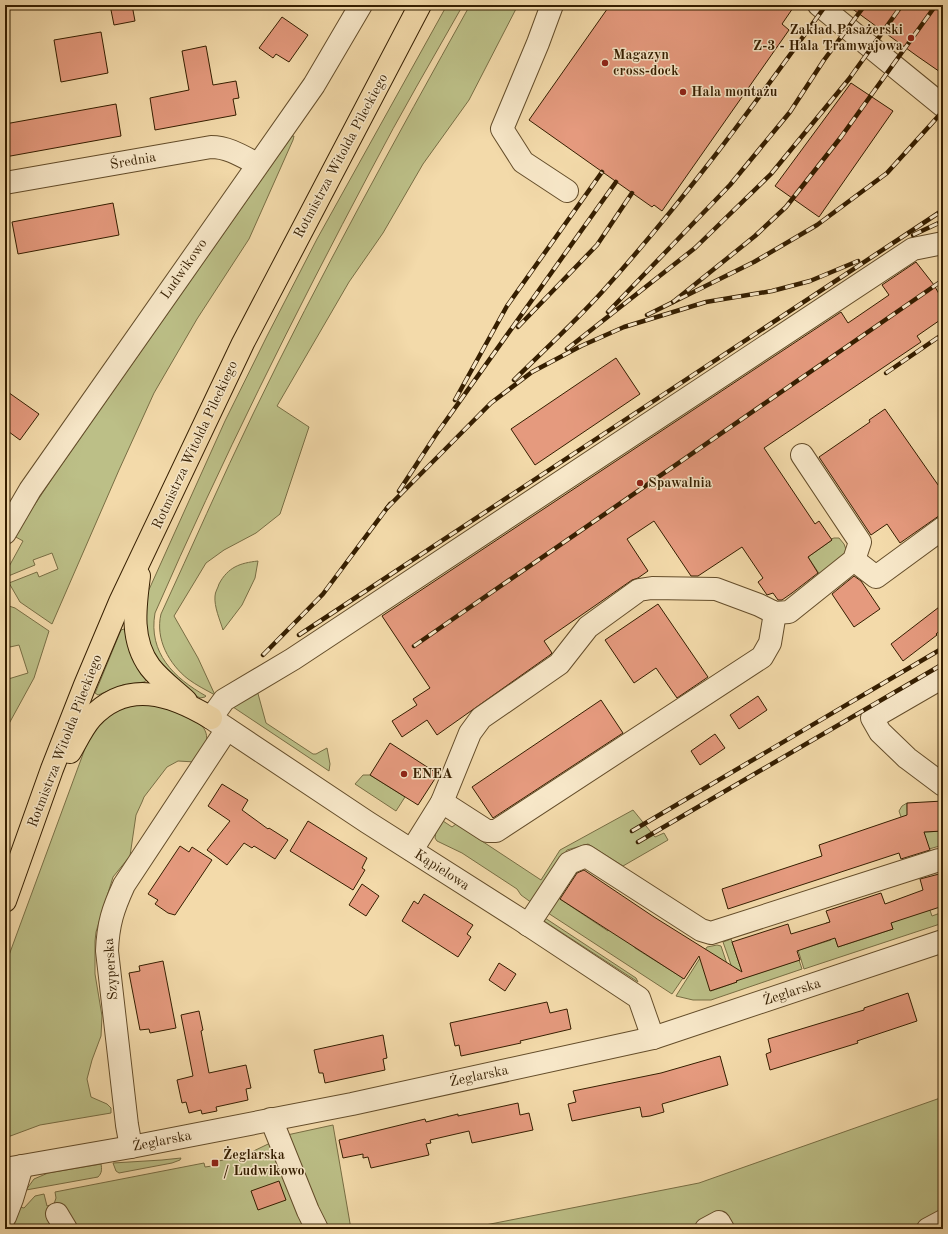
<svg xmlns="http://www.w3.org/2000/svg" width="948" height="1234" viewBox="0 0 948 1234" font-family="'Old Standard TT',serif">
	<rect width="100%" height="100%" fill="#f3daaa"/>
	<filter id="stains"><feTurbulence type="fractalNoise" baseFrequency=".005" numOctaves="4"/><feColorMatrix values="0 0 0 0 .2 0 0 0 0 .09 0 0 0 0 .02 0 0 0 .5 -.17"/></filter>
	<radialGradient id="worn" r=".72"><stop offset=".6" stop-color="#630" stop-opacity="0"/><stop offset="1" stop-color="#630" stop-opacity=".3"/></radialGradient>
	<g fill="#bcbf87" stroke="#786e44">
		<path d="M 447,5 L 463,5 C 432,60 400,114 371,170 C 294,315 221,462 155,613 C 148,653 174,678 206,696 L 205,697 L 200,698 L 187,690 L 156,661 L 145,629 L 147,594 L 225,421 L 267,336 L 317,239 Z"/>
		<path d="M 470,5 L 518,5 L 469,100 L 423,164 L 383,233 L 349,282 L 277,406 L 309,427 L 280,514 L 256,533 L 224,550 L 206,563 L 174,616 L 198,658 L 215,695 C 206,690 196,685 188,679 C 169,664 155,639 161,614 C 192,547 221,480 253,414 C 320,275 395,140 470,5 Z"/>
		<path d="M 292,136 L 294,136 L 293,140 L 249,239 L 197,319 L 154,393 L 119,470 L 52,624 L 20,602 L 9,583 L 37,572 L 39,577 L 58,569 L 52,553 L 33,560 L 35,565 L 6,577 L 6,572 L 23,541 L 14,536 L 55,474 Z"/>
		<path d="M 834,538 L 839,538 L 844,544 L 847,552 L 820,575 L 808,557 L 832,540 L 831,539 Z"/>
		<path d="M 258,561 L 255,578 L 242,605 L 223,630 C 220,620 214,607 215,596 C 215,592 218,588 219,584 C 228,567 240,563 258,561 Z"/>
		<path d="M 9,606 L 15,608 L 49,631 L 34,678 L 5,731 L 5,680 L 28,673 L 19,645 L 10,647 L 5,631 L 5,607 Z"/>
		<path d="M 124,629 L 147,680 L 144,682 L 123,685 L 98,695 L 95,693 L 96,691 L 121,630 Z"/>
		<path d="M 257,690 L 266,723 L 313,754 L 316,754 L 327,748 L 330,764 L 329,771 L 230,705 Z"/>
		<path d="M 140,702 L 177,709 L 202,726 C 213,739 202,751 195,762 L 178,761 L 167,767 L 144,797 L 142,802 L 136,815 L 130,856 L 113,877 L 96,932 L 95,941 L 95,974 L 102,1016 L 101,1036 L 92,1060 L 87,1079 L 91,1097 L 107,1104 L 111,1108 L 111,1113 L 40,1125 L 5,1138 L 5,966 L 90,735 L 111,711 Z"/>
		<path d="M 363,775 L 370,775 L 405,797 L 396,811 L 355,784 Z"/>
		<path d="M 907,803 L 908,833 L 943,831 L 943,845 L 929,849 L 909,840 L 899,811 L 902,806 Z"/>
		<path d="M 633,810 L 655,837 L 664,833 L 668,840 L 623,866 L 588,844 L 567,850 L 532,903 L 521,895 L 517,889 L 462,853 L 437,841 L 435,838 L 436,831 L 443,821 L 452,827 L 456,824 L 541,880 L 560,850 Z"/>
		<path d="M 557,897 L 608,931 L 614,921 L 635,948 L 683,978 L 672,994 L 548,913 Z"/>
		<path d="M 927,902 L 932,916 L 943,912 L 943,923 L 804,969 L 793,934 L 802,949 L 831,940 L 826,923 L 830,922 L 838,947 L 893,929 L 890,920 Z"/>
		<path d="M 542,916 L 636,978 L 638,982 L 544,921 Z"/>
		<path d="M 731,939 L 744,978 L 799,960 L 802,969 L 711,1000 L 693,1000 L 676,996 L 707,947 L 717,945 L 721,946 L 727,964 L 711,991 L 737,982 L 723,942 Z"/>
		<path d="M 943,1097 L 943,1229 L 465,1229 L 699,1183 Z"/>
		<path d="M 333,1125 L 351,1229 L 11,1229 L 20,1207 L 24,1208 L 35,1196 L 44,1194 L 47,1206 L 54,1204 L 56,1198 L 55,1192 L 204,1163 L 205,1167 L 219,1165 L 218,1161 L 241,1157 L 287,1135 Z"/>
		<path d="M 181,1158 L 180,1160 L 172,1163 L 119,1173 L 116,1171 L 113,1163 L 162,1160 Z"/>
		<path d="M 101,1164 C 102,1169 102,1173 98,1177 L 26,1190 L 34,1179 L 48,1173 Z"/>
	</g>
	<g fill="#e59a7e" stroke="#351e00">
		<path d="M 110,5 L 132,5 L 135,21 L 114,25 Z"/>
		<path d="M 610,5 L 795,5 L 782,24 L 789,30 L 662,211 L 654,205 L 652,207 L 529,120 Z"/>
		<path d="M 847,5 L 943,5 L 943,74 L 917,56 Z"/>
		<path d="M 282,17 L 308,35 L 289,62 L 276,54 L 273,58 L 259,48 Z"/>
		<path d="M 101,32 L 108,73 L 61,82 L 54,40 Z"/>
		<path d="M 206,46 L 213,85 L 236,81 L 239,98 L 233,99 L 236,115 L 155,130 L 150,98 L 189,90 L 182,51 Z"/>
		<path d="M 851,83 L 893,111 L 819,217 L 775,186 Z"/>
		<path d="M 116,104 L 121,136 L 5,157 L 5,124 Z"/>
		<path d="M 113,203 L 119,235 L 18,254 L 12,222 Z"/>
		<path d="M 916,262 L 934,285 L 943,301 L 943,318 L 917,336 L 921,342 L 764,448 L 815,524 L 819,521 L 832,540 L 808,557 L 818,573 L 792,593 L 782,600 L 778,600 L 773,593 L 767,595 L 758,582 L 763,578 L 742,547 L 698,576 L 691,576 L 654,521 L 627,539 L 648,571 L 638,578 L 632,580 L 544,641 L 552,653 L 550,655 L 437,735 L 427,720 L 402,737 L 392,721 L 417,705 L 413,699 L 430,688 L 382,616 L 841,312 L 848,323 L 889,295 L 882,285 Z"/>
		<path d="M 616,358 L 640,394 L 535,465 L 511,429 Z"/>
		<path d="M 5,390 L 39,414 L 20,440 L 5,429 Z"/>
		<path d="M 885,409 L 943,492 L 943,513 L 900,543 L 887,524 L 871,535 L 819,457 L 870,422 L 869,420 Z"/>
		<path d="M 854,576 L 861,581 L 880,609 L 854,627 L 832,594 Z"/>
		<path d="M 658,604 L 708,677 L 677,698 L 656,668 L 634,683 L 605,640 Z"/>
		<path d="M 943,604 L 943,628 L 936,634 L 937,635 L 903,661 L 891,644 Z"/>
		<path d="M 758,696 L 767,710 L 739,729 L 730,715 Z"/>
		<path d="M 601,700 L 623,733 L 493,818 L 472,787 Z"/>
		<path d="M 715,734 L 725,748 L 700,765 L 691,751 Z"/>
		<path d="M 390,743 L 438,774 L 418,805 L 370,775 Z"/>
		<path d="M 222,784 L 248,800 L 242,810 L 268,829 L 269,828 L 288,840 L 275,859 L 254,846 L 252,848 L 244,843 L 227,865 L 207,850 L 230,821 L 208,806 Z"/>
		<path d="M 943,801 L 943,831 L 924,832 L 930,850 L 901,859 L 899,853 L 728,909 L 722,889 L 822,856 L 819,845 L 907,815 L 907,803 Z"/>
		<path d="M 308,821 L 367,858 L 362,868 L 365,870 L 353,890 L 290,851 Z"/>
		<path d="M 180,846 L 189,852 L 192,847 L 212,860 L 175,915 L 168,913 L 155,904 L 158,900 L 148,894 Z"/>
		<path d="M 584,870 L 654,917 L 742,972 L 732,942 L 788,924 L 791,934 L 830,922 L 826,911 L 881,893 L 885,904 L 923,890 L 920,879 L 943,873 L 943,906 L 891,923 L 893,929 L 838,947 L 835,938 L 797,951 L 800,960 L 736,981 L 737,982 L 710,991 L 699,956 L 684,979 L 560,899 L 577,873 Z"/>
		<path d="M 362,884 L 379,896 L 366,916 L 349,905 Z"/>
		<path d="M 424,894 L 473,925 L 467,934 L 471,937 L 458,957 L 402,921 L 414,901 L 418,904 Z"/>
		<path d="M 163,961 L 176,1028 L 150,1033 L 149,1029 L 140,1030 L 129,973 L 140,971 L 139,966 Z"/>
		<path d="M 499,963 L 516,974 L 505,991 L 489,980 Z"/>
		<path d="M 908,993 L 917,1021 L 857,1041 L 858,1043 L 770,1070 L 766,1054 L 771,1052 L 768,1039 L 864,1010 L 864,1008 Z"/>
		<path d="M 547,1002 L 550,1013 L 567,1009 L 571,1029 L 520,1041 L 521,1043 L 461,1056 L 459,1045 L 455,1046 L 450,1023 Z"/>
		<path d="M 199,1011 L 203,1030 L 201,1031 L 209,1073 L 246,1065 L 251,1088 L 246,1089 L 248,1100 L 216,1107 L 217,1111 L 202,1114 L 201,1110 L 189,1113 L 186,1102 L 182,1103 L 177,1080 L 193,1076 L 181,1015 Z"/>
		<path d="M 383,1035 L 387,1058 L 383,1059 L 385,1070 L 325,1083 L 323,1073 L 319,1073 L 314,1050 Z"/>
		<path d="M 720,1056 L 728,1085 L 662,1104 L 664,1112 L 650,1116 L 642,1117 L 640,1107 L 572,1121 L 568,1104 L 576,1102 L 573,1091 L 661,1073 Z"/>
		<path d="M 518,1103 L 520,1115 L 529,1113 L 533,1130 L 472,1143 L 469,1131 L 430,1140 L 431,1143 L 426,1144 L 429,1155 L 371,1168 L 368,1157 L 363,1158 L 363,1154 L 343,1158 L 339,1140 L 425,1119 L 426,1122 L 458,1114 L 458,1116 Z"/>
		<path d="M 279,1181 L 286,1200 L 258,1210 L 251,1191 Z"/>
	</g>
	<g fill="none" stroke-linecap="round" stroke-linejoin="round">
		<g stroke="#644d2a" stroke-width="24">
			<g id="minor">
				<path d="M 552,5 L 538,43 L 502,129 L 523,162 L 567,191"/>
				<path d="M 819,5 L 943,106"/>
				<path d="M 5,183 L 211,147 C 228,147 242,156 257,164"/>
				<path d="M 5,533 L 30,490 L 314,85 L 361,5"/>
				<path d="M 854,560 L 876,577 L 943,528"/>
				<path d="M 943,677 L 872,718 L 880,732 L 907,758 L 943,785"/>
				<path d="M 442,802 L 487,831 L 496,831 L 762,657 L 770,643 L 775,613"/>
				<path d="M 412,850 L 442,802 L 470,733 L 481,718 L 559,664 L 588,627 L 639,590 L 652,588 L 716,589 L 759,605 L 775,613 L 789,612 L 854,560 L 860,542 L 802,455"/>
				<path d="M 528,925 L 569,863 L 586,856 L 701,930 L 711,933 L 939,860"/>
				<path d="M 653,1038 L 639,998 L 521,920 L 367,822 L 211,718 L 224,700 L 293,659 L 913,249 L 943,243"/>
				<path d="M 271,1119 L 308,1211 L 317,1229"/>
				<path d="M 131,1147 L 127,1125 L 107,951 C 108,924 113,909 124,885 L 227,729"/>
				<path d="M 5,1169 L 131,1147 L 352,1104 L 653,1038 L 943,941"/>
				<path d="M 57,1214 L 66,1229"/>
				<path d="M 5,1217 L 12,1199 L 22,1166"/>
				<path d="M 706,1229 L 719,1222 L 723,1229"/>
				<path d="M 928,1229 L 943,1221"/>
			</g>
		</g>
		<g stroke="#351e00" stroke-width="24">
			<g id="major">
				<path d="M 139,576 C 135,607 130,640 150,667 C 160,680 174,690 186,701"/>
				<path d="M 70,752 C 77,740 83,727 91,718 C 127,679 171,694 211,718"/>
				<path d="M 5,901 L 52,769 L 85,685 L 120,602 L 243,343 L 420,5"/>
			</g>
		</g>
		<use href="#minor" stroke="#f7e7c8" stroke-width="22"/>
		<use href="#major" stroke="#f3daaa" stroke-width="22"/>
		<g stroke="#351e00" stroke-width="4.5">
			<g id="rail">
				<path d="M 913,235 L 943,221"/>
				<path d="M 673,302 L 755,236 L 786,207 L 841,137 L 936,5"/>
				<path d="M 608,312 L 730,185 L 790,112 L 824,60 L 865,5"/>
				<path d="M 647,315 L 754,262 L 817,225 L 887,173 L 943,111"/>
				<path d="M 518,327 L 597,245 L 632,193"/>
				<path d="M 567,349 L 695,248 L 771,174 L 849,79 L 902,5"/>
				<path d="M 886,373 L 943,334"/>
				<path d="M 514,380 C 543,351 574,323 602,292 C 683,202 755,104 826,5"/>
				<path d="M 455,400 L 507,306 L 602,172"/>
				<path d="M 399,491 L 435,436 L 616,182"/>
				<path d="M 387,508 L 491,403 L 532,372 L 581,346 L 624,327 L 706,302 L 772,291 L 810,281 L 858,261"/>
				<path d="M 299,635 L 943,210"/>
				<path d="M 414,646 L 943,280"/>
				<path d="M 263,655 L 323,594 L 390,504"/>
				<path d="M 632,831 L 943,648"/>
				<path d="M 638,842 L 943,664"/>
			</g>
		</g>
		<use href="#rail" stroke="#f7e7c8" stroke-width="3" stroke-dasharray="9" stroke-linecap="butt"/>
	</g>
	<g fill="#8f2418" stroke="#f7e7c8" stroke-width="1.5">
		<circle cx="911" cy="38" r="4"/>
		<circle cx="605" cy="63" r="4"/>
		<circle cx="683" cy="92" r="4"/>
		<circle cx="640" cy="483" r="4"/>
		<circle cx="404" cy="774" r="4"/>
		<rect x="211" y="1159" width="8" height="8" rx="2"/>
	</g>
	<g text-anchor="middle" dominant-baseline="central" stroke-width="3" stroke-linejoin="round" paint-order="stroke">
		<g font-size="14" font-weight="bold" fill="#351e00" stroke="#f7e7c8" text-anchor="start">
			<text x="903" y="30" text-anchor="end">Zakład Pasażerski<tspan x="903" dy="16">Z-3 - Hala Tramwajowa</tspan></text>
			<text x="613" y="55">Magazyn<tspan x="613" dy="16">cross-dock</tspan></text>
			<text x="691" y="92">Hala montażu</text>
			<text x="648" y="483">Spawalnia</text>
			<text x="412" y="774">ENEA</text>
			<text x="223" y="1155">Żeglarska<tspan x="223" dy="16">/ Ludwikowo</tspan></text>
		</g>
		<g font-size="14" fill="#351e00" stroke="#f7e7c8">
			<text transform="translate(341 156) rotate(-62)">Rotmistrza Witolda Pileckiego</text>
			<text transform="translate(133 161) rotate(-10)">Średnia</text>
			<text transform="translate(184 269) rotate(-55)">Ludwikowo</text>
			<text transform="translate(195 445) rotate(-65)">Rotmistrza Witolda Pileckiego</text>
			<text transform="translate(65 741) rotate(-69)">Rotmistrza Witolda Pileckiego</text>
			<text transform="translate(442 870) rotate(33)">Kąpielowa</text>
			<text transform="translate(111 969) rotate(-94)">Szyperska</text>
			<text transform="translate(792 992) rotate(-18)">Żeglarska</text>
			<text transform="translate(479 1076) rotate(-12)">Żeglarska</text>
			<text transform="translate(162 1141) rotate(-11)">Żeglarska</text>
		</g>
	</g>
	<rect width="948" height="1234" fill="none" stroke="#f3daaa" stroke-width="20"/>
	<rect x="6" y="6" width="936" height="1222" fill="none" stroke="#351e00" stroke-width="2"/>
	<rect x="10" y="10" width="928" height="1214" fill="none" stroke="#351e00"/>
	<rect width="100%" height="100%" filter="url(#stains)"/>
	<rect width="100%" height="100%" fill="url(#worn)"/>
</svg>
